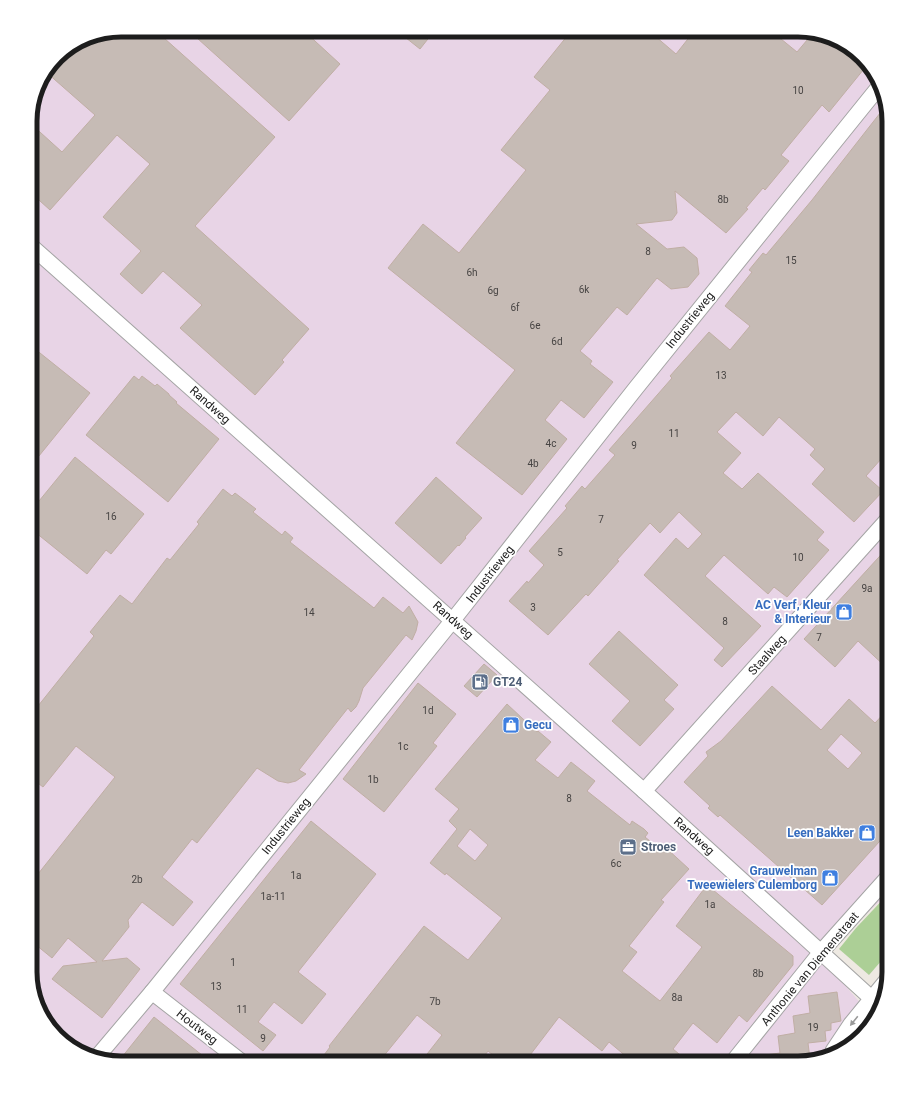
<svg xmlns="http://www.w3.org/2000/svg" width="919" height="1093" viewBox="0 0 919 1093" font-family="Roboto,sans-serif">
	<rect width="100%" height="100%" fill="#eee9e2"/>
	<path fill="#e8d4e6" d="M 122,30 L 803,30 L 838,40 L 870,66 L 889,121 L 889,892 L 821,958 L 864,1007 L 827,1053 L 798,1063 L 121,1063 L 81,1053 L 49,1027 L 30,972 L 30,115 L 40,81 L 61,53 L 87,37 Z"/>
	<path fill="#accf96" d="M 889,893 L 889,952 L 869,975 L 839,949 L 856,928 Z"/>
	<g fill="#c6bbb5" stroke="#c0aea4" fill-rule="evenodd">
		<path d="M 122,30 L 155,30 L 275,137 L 195,226 L 309,329 L 282,360 L 284,362 L 255,395 L 180,328 L 202,305 L 163,271 L 142,294 L 120,274 L 141,251 L 103,217 L 150,164 L 117,135 L 50,210 L 30,192 L 30,123 L 62,152 L 95,115 L 46,72 L 61,53 L 87,37 Z"/>
		<path d="M 190,30 L 303,30 L 340,64 L 289,121 L 197,38 L 198,37 Z"/>
		<path d="M 396,30 L 435,30 L 420,49 Z"/>
		<path d="M 572,30 L 648,30 L 676,54 L 695,30 L 770,30 L 797,52 L 813,33 L 837,39 L 868,64 L 829,112 L 822,105 L 781,155 L 789,161 L 765,190 L 763,188 L 746,208 L 748,209 L 726,233 L 675,191 L 677,213 L 672,220 L 636,224 L 667,249 L 684,247 L 697,258 L 699,274 L 688,287 L 671,289 L 657,278 L 627,315 L 617,307 L 580,351 L 592,361 L 590,364 L 613,382 L 584,418 L 561,400 L 545,420 L 567,439 L 522,495 L 456,443 L 515,370 L 388,268 L 423,224 L 459,253 L 526,170 L 501,150 L 550,90 L 534,77 Z"/>
		<path d="M 884,108 L 889,121 L 889,450 L 866,476 L 883,491 L 854,522 L 812,484 L 825,469 L 810,455 L 815,449 L 779,417 L 763,436 L 736,412 L 717,432 L 741,453 L 723,473 L 742,489 L 758,473 L 824,532 L 817,540 L 829,550 L 787,597 L 774,587 L 768,594 L 724,555 L 705,576 L 761,626 L 722,667 L 714,660 L 724,648 L 644,575 L 676,538 L 688,549 L 702,534 L 679,512 L 660,533 L 650,523 L 617,560 L 619,561 L 588,596 L 586,594 L 548,635 L 509,601 L 527,581 L 528,583 L 544,565 L 529,551 L 567,508 L 565,506 L 582,486 L 585,489 L 615,455 L 609,450 L 672,378 L 670,376 L 709,332 L 730,350 L 750,326 L 725,306 L 752,272 L 749,270 L 763,253 L 766,255 L 812,200 Z"/>
		<path d="M 30,345 L 90,393 L 30,467 Z"/>
		<path d="M 134,376 L 139,380 L 142,376 L 155,386 L 157,384 L 169,394 L 169,395 L 177,402 L 176,403 L 219,439 L 168,502 L 86,435 Z"/>
		<path d="M 75,457 L 144,514 L 111,554 L 106,550 L 87,574 L 30,528 L 30,512 Z"/>
		<path d="M 436,477 L 482,518 L 465,537 L 466,538 L 459,546 L 458,545 L 441,564 L 395,523 Z"/>
		<path d="M 223,489 L 232,496 L 235,493 L 256,509 L 253,512 L 282,535 L 285,531 L 293,538 L 290,542 L 374,608 L 383,597 L 403,613 L 409,606 L 418,622 L 416,631 L 412,640 L 406,635 L 363,688 L 359,701 L 356,707 L 351,712 L 348,708 L 299,770 L 306,774 L 296,781 L 288,783 L 278,781 L 257,768 L 197,843 L 192,839 L 162,877 L 193,902 L 173,926 L 142,902 L 128,920 L 129,927 L 102,961 L 127,958 L 140,969 L 102,1018 L 52,979 L 63,966 L 97,962 L 68,938 L 52,958 L 30,940 L 30,868 L 38,874 L 115,777 L 76,746 L 43,787 L 30,777 L 30,716 L 94,636 L 90,632 L 120,595 L 132,604 L 167,558 L 170,560 L 199,524 L 197,522 Z"/>
		<path d="M 889,546 L 889,670 L 858,641 L 835,667 L 804,639 Z"/>
		<path d="M 619,631 L 678,685 L 664,700 L 674,709 L 640,746 L 612,721 L 630,701 L 589,664 Z"/>
		<path d="M 484,664 L 497,675 L 477,697 L 464,686 Z"/>
		<path d="M 418,683 L 456,714 L 433,743 L 437,746 L 384,812 L 343,779 Z"/>
		<path d="M 772,686 L 821,730 L 849,699 L 875,723 L 889,708 L 889,831 L 822,905 L 720,815 L 718,817 L 708,808 L 710,806 L 684,782 L 708,756 L 706,752 L 721,741 ZM 841,734 L 862,753 L 848,769 L 827,750 Z"/>
		<path d="M 507,704 L 537,732 L 538,731 L 551,742 L 535,760 L 558,778 L 571,762 L 595,781 L 587,791 L 630,825 L 632,821 L 644,829 L 648,833 L 645,837 L 662,851 L 665,847 L 689,869 L 661,900 L 664,902 L 629,946 L 637,952 L 622,971 L 660,1001 L 702,947 L 676,926 L 707,885 L 793,956 L 793,965 L 747,1022 L 739,1015 L 717,1043 L 693,1023 L 673,1049 L 690,1063 L 634,1063 L 609,1042 L 602,1051 L 559,1017 L 524,1063 L 503,1063 L 488,1051 L 479,1063 L 420,1063 L 442,1035 L 417,1015 L 378,1063 L 318,1063 L 330,1047 L 329,1046 L 424,926 L 468,960 L 502,918 L 446,873 L 445,875 L 430,863 L 457,829 L 449,821 L 459,809 L 435,789 ZM 470,829 L 488,845 L 475,861 L 457,846 Z"/>
		<path d="M 311,821 L 376,874 L 298,972 L 326,994 L 302,1024 L 274,1002 L 258,1022 L 276,1035 L 263,1051 L 180,984 Z"/>
		<path d="M 837,992 L 841,1021 L 831,1023 L 831,1030 L 825,1031 L 826,1041 L 808,1043 L 810,1059 L 795,1063 L 758,1063 L 758,1056 L 780,1053 L 778,1036 L 795,1033 L 793,1016 L 810,1013 L 808,996 Z"/>
		<path d="M 154,1017 L 212,1063 L 118,1062 Z"/>
	</g>
	<g fill="none" stroke-linecap="round" stroke-linejoin="round">
		<g stroke="#a4a4a4" stroke-width="17">
			<g id="minor">
				<path d="M 30,245 L 644,791 L 881,1007"/>
				<path d="M 644,791 L 889,518"/>
				<path d="M 152,992 L 243,1063"/>
				<path d="M 843,1048 L 855,1037 L 881,1005"/>
				<path d="M 833,1051 L 851,1024 L 887,980"/>
				<path d="M 97,1057 L 152,992 L 453,620 L 636,388 L 878,88"/>
				<path d="M 732,1063 L 821,952 L 889,876"/>
			</g>
		</g>
		<use href="#minor" stroke="#fff" stroke-width="15"/>
	</g>
	<defs><path id="oneway-solid" d="M-6-.8H1V-3.2L6.5 0L1 3.2V.8H-6Z"/></defs>
	<use fill="#999" href="#oneway-solid" transform="translate(854 1021) rotate(129)"/>
	<defs>
		<g id="shop-square" transform="scale(0.9)"><rect x="-9" y="-9" width="18" height="18" rx="4" fill="#3f7fe0" stroke="#fff"/><path d="M-5-2.5h2.3a2.7 3.5 0 0 1 5.4 0H5L5.5 6h-11ZM-1.5-2.5h3a1.5 2.3 0 0 0-3 0Z" fill="#fff"/></g>
		<g id="fuel-square" transform="scale(0.9)"><rect x="-9" y="-9" width="18" height="18" rx="4" fill="#5c6f8a" stroke="#fff"/><path d="M-5.5-6h7V0h2V4h1.3V-2.5L3-4.5l.8-.8L6-3V5H2.5V1h-1V6h-7ZM-4.2-4.7v3.2H.2V-4.7Z" fill="#fff"/></g>
		<g id="office-square" transform="scale(0.9)"><rect x="-9" y="-9" width="18" height="18" rx="4" fill="#5c6f8a" stroke="#fff"/><path d="M-6-3h4V-5.5h4V-3h4V5H-6ZM-1-4.5V-3h2v-1.5ZM-6 0V1H6V0Z" fill="#fff"/></g>
	</defs>
	<g fill-rule="evenodd">
		<use href="#shop-square" x="844" y="612"/>
		<use href="#fuel-square" x="480" y="682"/>
		<use href="#shop-square" x="511" y="725"/>
		<use href="#shop-square" x="867" y="833"/>
		<use href="#office-square" x="628" y="847"/>
		<use href="#shop-square" x="830" y="878"/>
	</g>
	<g text-anchor="middle" dominant-baseline="central" stroke-width="3.5" stroke-linejoin="round" paint-order="stroke">
		<g font-size="10" fill="#474443">
			<text x="798" y="90">10</text>
			<text x="723" y="199">8b</text>
			<text x="648" y="251">8</text>
			<text x="791" y="260">15</text>
			<text x="472" y="272">6h</text>
			<text x="584" y="289">6k</text>
			<text x="493" y="290">6g</text>
			<text x="515" y="307">6f</text>
			<text x="535" y="325">6e</text>
			<text x="557" y="341">6d</text>
			<text x="721" y="375">13</text>
			<text x="674" y="433">11</text>
			<text x="551" y="443">4c</text>
			<text x="634" y="445">9</text>
			<text x="533" y="463">4b</text>
			<text x="111" y="516">16</text>
			<text x="601" y="519">7</text>
			<text x="560" y="552">5</text>
			<text x="798" y="557">10</text>
			<text x="867" y="588">9a</text>
			<text x="533" y="607">3</text>
			<text x="309" y="612">14</text>
			<text x="725" y="621">8</text>
			<text x="819" y="637">7</text>
			<text x="428" y="710">1d</text>
			<text x="403" y="746">1c</text>
			<text x="373" y="779">1b</text>
			<text x="569" y="798">8</text>
			<text x="616" y="863">6c</text>
			<text x="296" y="875">1a</text>
			<text x="137" y="879">2b</text>
			<text x="273" y="896">1a-11</text>
			<text x="710" y="904">1a</text>
			<text x="233" y="962">1</text>
			<text x="758" y="973">8b</text>
			<text x="216" y="986">13</text>
			<text x="677" y="997">8a</text>
			<text x="435" y="1001">7b</text>
			<text x="242" y="1009">11</text>
			<text x="813" y="1027">19</text>
			<text x="263" y="1038">9</text>
		</g>
		<g font-size="12" fill="#1d1d1d" stroke="#fff">
			<text transform="translate(690 320) rotate(-51)">Industrieweg</text>
			<text transform="translate(210 405) rotate(42)">Randweg</text>
			<text transform="translate(490 574) rotate(-52)">Industrieweg</text>
			<text transform="translate(453 620) rotate(42)">Randweg</text>
			<text transform="translate(767 655) rotate(-48)">Staalweg</text>
			<text transform="translate(286 826) rotate(-51)">Industrieweg</text>
			<text transform="translate(694 836) rotate(42)">Randweg</text>
			<text transform="translate(810 969) rotate(-50)">Anthonie van Diemenstraat</text>
			<text transform="translate(197 1027) rotate(38)">Houtweg</text>
		</g>
		<g font-size="12" font-weight="bold" fill="#366cbe" stroke="#fff" text-anchor="end">
			<text x="831" y="605">AC Verf, Kleur<tspan x="831" dy="14">&amp; Interieur</tspan></text>
			<text x="524" y="725" text-anchor="start">Gecu</text>
			<text x="854" y="833">Leen Bakker</text>
			<text x="817" y="871">Grauwelman<tspan x="817" dy="14">Tweewielers Culemborg</tspan></text>
		</g>
		<g font-size="12" font-weight="bold" fill="#4e5e75" stroke="#fff" text-anchor="start">
			<text x="493" y="682">GT24</text>
			<text x="641" y="847">Stroes</text>
		</g>
	</g>
	<path d="M0 0H919V1093H0ZM121 37H798A84 84 0 0 1 882 121V972A84 84 0 0 1 798 1056H121A84 84 0 0 1 37 972V121A84 84 0 0 1 121 37Z" fill="#fff" fill-rule="evenodd"/>
	<path fill="none" stroke="#1d1d1d" stroke-width="5" d="M121 37H798A84 84 0 0 1 882 121V972A84 84 0 0 1 798 1056H121A84 84 0 0 1 37 972V121A84 84 0 0 1 121 37Z"/>
</svg>
